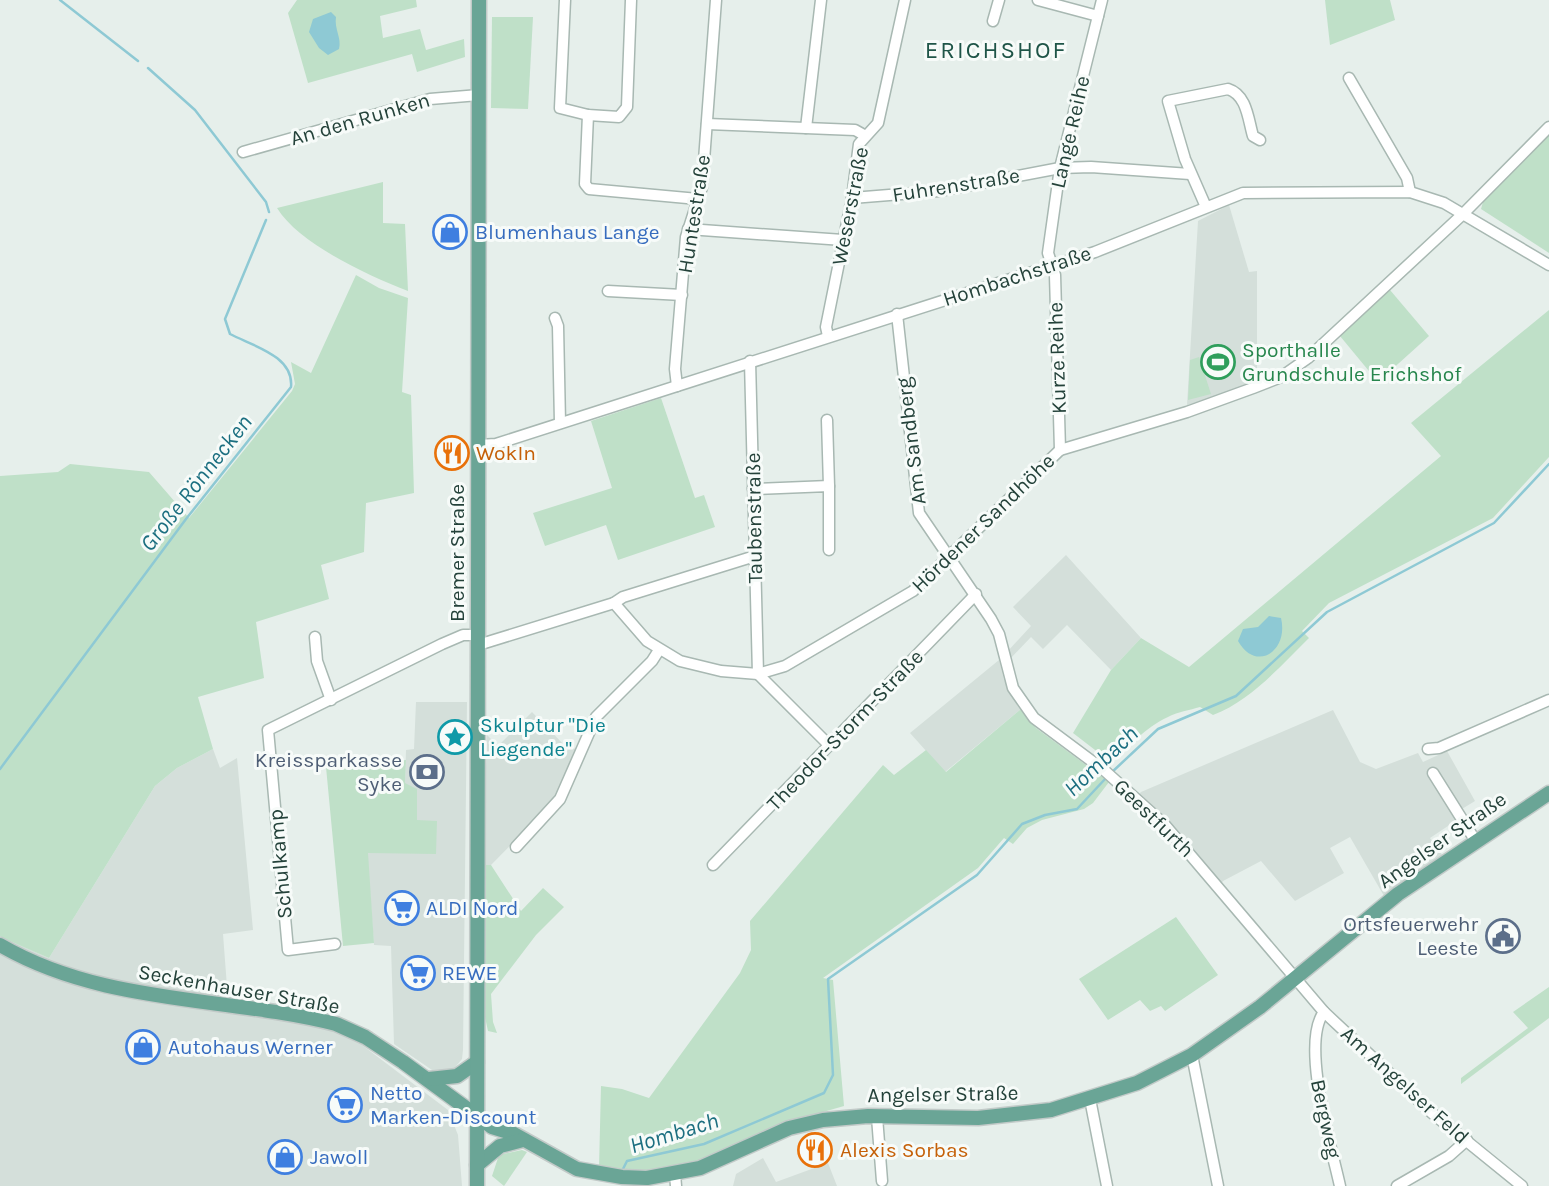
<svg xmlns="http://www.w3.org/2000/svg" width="1549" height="1186" viewBox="0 0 1549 1186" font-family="Karla,sans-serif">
	<rect width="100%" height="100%" fill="#e6efeb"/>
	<g fill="#d4dfda">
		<path d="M 1229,205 L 1249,272 L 1257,271 L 1257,384 L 1187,405 L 1198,221 Z"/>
		<path d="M 1066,555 L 1141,638 L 1111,670 L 1067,625 L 1043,649 L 1031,637 L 1010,659 L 1007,652 L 1031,626 L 1013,607 Z"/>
		<path d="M 999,660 L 1004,680 L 1021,709 L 945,772 L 910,733 Z"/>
		<path d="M 416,702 L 467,702 L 463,1050 L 462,1059 L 452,1071 L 435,1072 L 394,1044 L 391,946 L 374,945 L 367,852 L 436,853 L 417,820 L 405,783 L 406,750 L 414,749 Z"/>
		<path d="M 1333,710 L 1360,762 L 1376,769 L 1418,753 L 1423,762 L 1447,751 L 1475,801 L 1457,812 L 1460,818 L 1430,838 L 1443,856 L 1384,896 L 1350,837 L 1330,848 L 1344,873 L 1295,901 L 1261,861 L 1223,881 L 1216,891 L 1185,853 L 1131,802 L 1141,792 Z"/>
		<path d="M 532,712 L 568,749 L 572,746 L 577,751 L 558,797 L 491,865 L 483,865 L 487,735 L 498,746 Z"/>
		<path d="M 213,749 L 220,768 L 237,758 L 253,930 L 223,934 L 228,1000 L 320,1011 L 344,1018 L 373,1032 L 362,1045 L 448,1110 L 458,1135 L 462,1186 L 0,1186 L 0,936 L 49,958 L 155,786 L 177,768 Z"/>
		<path d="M 763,1158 L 776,1182 L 828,1163 L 837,1186 L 733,1186 L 736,1174 Z"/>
	</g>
	<g fill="#bfe0c8">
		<path d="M 297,0 L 416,0 L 417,7 L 380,16 L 383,38 L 420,29 L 426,50 L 464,39 L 465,57 L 417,72 L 412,54 L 308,83 L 288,13 Z"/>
		<path d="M 1325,0 L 1390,0 L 1395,20 L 1330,45 Z"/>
		<path d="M 492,17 L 533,17 L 528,109 L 491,108 Z"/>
		<path d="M 1549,135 L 1549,253 L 1481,209 L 1483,202 Z"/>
		<path d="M 383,182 L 383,223 L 405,224 L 408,291 C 369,276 299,244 277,208 Z"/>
		<path d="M 356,275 L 379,288 L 408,298 L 402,392 L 411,395 L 414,493 L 366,503 L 364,552 L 321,565 L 329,599 L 256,622 L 264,678 L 198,697 L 213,749 L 177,768 L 155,786 L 49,958 L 3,938 L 0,936 L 0,476 L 58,472 L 70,464 L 149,472 L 189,518 L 292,391 L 295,384 L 291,362 L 311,373 Z"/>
		<path d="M 1390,290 L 1429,336 L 1378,382 L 1340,336 Z"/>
		<path d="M 1549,310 L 1549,457 L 1493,518 L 1329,603 L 1302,631 L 1309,638 C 1279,667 1252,700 1213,715 L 1200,707 C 1190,710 1177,712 1168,717 C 1145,727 1130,748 1108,760 L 1073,733 L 1111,670 L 1141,638 L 1189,667 L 1441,456 L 1411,423 Z"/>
		<path d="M 1199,357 L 1211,394 L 1188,400 L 1190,360 Z"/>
		<path d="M 661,398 L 695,498 L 704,495 L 715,527 L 618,560 L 606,525 L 545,546 L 533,513 L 612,488 L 591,421 Z"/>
		<path d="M 1021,709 L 1036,728 L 1109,782 L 1093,803 L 1084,809 L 1042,820 L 1027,828 L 1013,844 L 1004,838 L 978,868 L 823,978 L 833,980 L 844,1106 L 781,1124 L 697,1162 L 648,1173 L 599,1168 L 601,1086 L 622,1089 L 649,1098 L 740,973 L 751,950 L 750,921 L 883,765 L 894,775 L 926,750 L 946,772 Z"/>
		<path d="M 406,760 L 405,783 L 417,789 L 417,820 L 437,821 L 436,854 L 368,853 L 374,943 L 343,946 L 326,767 Z"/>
		<path d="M 483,865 L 491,865 L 521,911 L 543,888 L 564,907 L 536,935 L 491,994 L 493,1022 L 497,1033 L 488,1031 L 483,1008 Z"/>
		<path d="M 1176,917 L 1218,975 L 1165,1011 L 1161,1006 L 1150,1011 L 1140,1000 L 1108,1020 L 1079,979 Z"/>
		<path d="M 1549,987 L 1549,1018 L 1461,1084 L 1461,1078 L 1528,1028 L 1513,1012 Z"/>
		<path d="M 522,1150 L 527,1152 L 504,1186 L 492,1176 L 499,1155 Z"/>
	</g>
	<g fill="#8ec9d4">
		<path d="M 331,12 L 336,17 C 334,29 342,38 339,49 L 328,55 L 319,48 L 309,32 L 313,19 Z"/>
		<path d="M 1269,616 L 1281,618 C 1289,651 1256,673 1238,641 L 1243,629 L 1258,627 Z"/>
	</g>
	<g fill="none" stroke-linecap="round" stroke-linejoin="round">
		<g stroke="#8ec9d4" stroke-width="2.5">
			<path d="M 60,0 L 138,61"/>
			<path d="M 148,68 L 195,110 L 266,202 L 269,212"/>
			<path d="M 0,769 L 186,519 L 291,387 C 294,356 253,346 230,334 L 225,319 L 266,220"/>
			<path d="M 1111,773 L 1158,729 L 1236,696 L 1327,612 L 1494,523 L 1549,464"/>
			<path d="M 621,1173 L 627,1161 L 704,1144 L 824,1093 L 833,1075 L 828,979 L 977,875 L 1022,824 L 1045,815 L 1077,809 L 1106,778"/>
		</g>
		<g stroke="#a8b8b2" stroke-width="13">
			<g id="minor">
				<path d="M 565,0 L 560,108 L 588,115 L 619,117 L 627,107 L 631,0"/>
				<path d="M 1038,0 L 1098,16"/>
				<path d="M 993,21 L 999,0"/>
				<path d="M 1349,78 L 1407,178 L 1410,192"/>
				<path d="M 588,115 L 585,184 L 589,189 L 698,199"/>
				<path d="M 707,124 L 855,130 L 864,135"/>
				<path d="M 806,128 L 821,0"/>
				<path d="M 243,152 L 430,99 L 479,95"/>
				<path d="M 852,198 L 939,191 L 1060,168 L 1091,167 L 1190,174"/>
				<path d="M 1206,207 L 1185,159 L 1168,101 L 1228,89 C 1247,95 1248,119 1253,136 L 1260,140"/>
				<path d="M 688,229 L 843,240"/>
				<path d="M 608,291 L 682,295"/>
				<path d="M 897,314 L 919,513 L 991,619 L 999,634 L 1013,688 L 1034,718 L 1105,771 L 1164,824 L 1324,1012 L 1432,1113 L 1522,1186"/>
				<path d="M 555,318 L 558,326 L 560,423"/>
				<path d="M 828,336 L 826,327 L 852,198 L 859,144 L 878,123 L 905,0"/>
				<path d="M 750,361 L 758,674 L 829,745"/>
				<path d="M 677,386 L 675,369 L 686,237 L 702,187 L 716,0"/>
				<path d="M 827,420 L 829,486"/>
				<path d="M 478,445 L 496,444 L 1095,252 L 1243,193 L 1410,192 L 1444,203 L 1549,265"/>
				<path d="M 1060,450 L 1055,275 L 1048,253 L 1060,168 L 1102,0"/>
				<path d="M 753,489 L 829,486 L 829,550"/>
				<path d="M 614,603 L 623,597 L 755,556"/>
				<path d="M 315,637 L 317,661 L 331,700"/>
				<path d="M 478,645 L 614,603 L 647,641 L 680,661 L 721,671 L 758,674 L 785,666 L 913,591 L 1060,450 L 1187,412 L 1253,388 L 1281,377 L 1308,358 L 1463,214 L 1549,127"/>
				<path d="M 1428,749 L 1439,748 L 1549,700"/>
				<path d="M 1433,773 L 1475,840"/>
				<path d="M 516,847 L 560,799 L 596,717 L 652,661 L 659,650"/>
				<path d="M 713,865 L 976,594"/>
				<path d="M 335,944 L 288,950 L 268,730 L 442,644 L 463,635 L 478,635"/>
				<path d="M 1324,1012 C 1300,1043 1332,1149 1340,1186"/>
				<path d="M 1192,1055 L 1218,1186"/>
				<path d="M 1090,1099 L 1107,1186"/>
				<path d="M 877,1117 L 882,1181"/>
				<path d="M 675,1174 L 676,1186"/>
				<path d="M 1397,1186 L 1449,1156 L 1467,1140"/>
			</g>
		</g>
		<g stroke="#c2cac8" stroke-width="17">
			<g id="major">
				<path d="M 0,945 C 103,1005 224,996 336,1024 L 365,1037 L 403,1062 L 492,1127 L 514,1134 L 577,1169 L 622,1177 L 647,1178 L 700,1168 L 789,1128 L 823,1120 L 868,1116 L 978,1118 L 1051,1110 L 1137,1083 L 1192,1055 L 1260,1007 L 1398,894 L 1549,793"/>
				<path d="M 429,1079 L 457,1076 L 477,1062"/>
				<path d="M 477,1165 L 500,1146 L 523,1140"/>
				<path d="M 477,1186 L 479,0"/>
			</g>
		</g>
		<use href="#minor" stroke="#fff" stroke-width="10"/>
		<use href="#major" stroke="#6aa596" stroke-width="14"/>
	</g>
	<defs>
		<g id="shop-ring" transform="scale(1.75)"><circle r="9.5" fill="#f7fbf9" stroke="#3f7fe0" stroke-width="1.5"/><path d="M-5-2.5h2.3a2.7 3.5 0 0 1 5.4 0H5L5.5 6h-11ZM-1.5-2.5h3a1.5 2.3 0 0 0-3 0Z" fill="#3f7fe0"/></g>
		<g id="stadium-ring" transform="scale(1.75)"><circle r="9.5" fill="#f7fbf9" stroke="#2e9e5b" stroke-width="1.5"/><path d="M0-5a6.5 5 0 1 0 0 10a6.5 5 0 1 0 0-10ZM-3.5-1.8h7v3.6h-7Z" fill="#2e9e5b"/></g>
		<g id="restaurant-ring" transform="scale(1.75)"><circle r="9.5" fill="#f7fbf9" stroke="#e8710a" stroke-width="1.5"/><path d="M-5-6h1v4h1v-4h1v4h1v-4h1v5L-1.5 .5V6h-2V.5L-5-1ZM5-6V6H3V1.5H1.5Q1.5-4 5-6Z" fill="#e8710a"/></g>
		<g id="sight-ring" transform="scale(1.75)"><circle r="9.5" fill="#f7fbf9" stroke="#0f9aa8" stroke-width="1.5"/><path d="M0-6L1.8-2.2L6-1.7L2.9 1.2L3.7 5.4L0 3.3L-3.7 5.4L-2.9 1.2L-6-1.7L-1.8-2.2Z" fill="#0f9aa8"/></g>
		<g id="bank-ring" transform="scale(1.75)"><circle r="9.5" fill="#f7fbf9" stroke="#5c6f8a" stroke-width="1.5"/><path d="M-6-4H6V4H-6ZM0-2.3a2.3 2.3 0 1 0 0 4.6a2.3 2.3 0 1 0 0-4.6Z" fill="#5c6f8a"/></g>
		<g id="supermarket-ring" transform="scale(1.75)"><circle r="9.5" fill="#f7fbf9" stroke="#3f7fe0" stroke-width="1.5"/><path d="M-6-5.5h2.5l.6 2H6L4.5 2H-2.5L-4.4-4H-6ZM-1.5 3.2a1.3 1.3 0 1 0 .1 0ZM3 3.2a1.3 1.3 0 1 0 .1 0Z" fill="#3f7fe0"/></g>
		<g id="civic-ring" transform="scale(1.75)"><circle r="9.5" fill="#f7fbf9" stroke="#5c6f8a" stroke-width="1.5"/><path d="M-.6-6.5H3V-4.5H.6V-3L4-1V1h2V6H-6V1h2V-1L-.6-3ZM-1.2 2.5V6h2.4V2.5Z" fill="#5c6f8a"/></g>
	</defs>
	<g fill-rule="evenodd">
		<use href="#shop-ring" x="450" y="232"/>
		<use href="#stadium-ring" x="1218" y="362"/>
		<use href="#restaurant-ring" x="452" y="453"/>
		<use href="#sight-ring" x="455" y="737"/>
		<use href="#bank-ring" x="427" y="772"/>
		<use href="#supermarket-ring" x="402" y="908"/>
		<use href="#civic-ring" x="1503" y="936"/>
		<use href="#supermarket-ring" x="418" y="973"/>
		<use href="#shop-ring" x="143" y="1047"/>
		<use href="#supermarket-ring" x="345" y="1105"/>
		<use href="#restaurant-ring" x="815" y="1150"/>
		<use href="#shop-ring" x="285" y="1157"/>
	</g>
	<g text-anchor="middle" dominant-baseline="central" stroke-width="6" stroke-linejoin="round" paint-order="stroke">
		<g font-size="21" fill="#24423a" stroke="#f7fbf9">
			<text transform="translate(360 119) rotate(-16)">An den Runken</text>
			<text transform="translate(1070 132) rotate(-77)">Lange Reihe</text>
			<text transform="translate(956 185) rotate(-9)">Fuhrenstraße</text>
			<text transform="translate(850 206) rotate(-79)">Weserstraße</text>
			<text transform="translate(694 214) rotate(-81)">Huntestraße</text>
			<text transform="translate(1017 276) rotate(-18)">Hombachstraße</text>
			<text transform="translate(1057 358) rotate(-92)">Kurze Reihe</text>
			<text transform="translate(911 441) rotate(-97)">Am Sandberg</text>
			<text transform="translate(754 518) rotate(-91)">Taubenstraße</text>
			<text transform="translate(983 523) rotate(-44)">Hördener Sandhöhe</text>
			<text transform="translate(457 553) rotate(-90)">Bremer Straße</text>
			<text transform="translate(845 730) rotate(-46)">Theodor-Storm-Straße</text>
			<text transform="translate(1154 818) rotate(44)">Geestfurth</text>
			<text transform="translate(1442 840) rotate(-35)">Angelser Straße</text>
			<text transform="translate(280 864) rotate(-95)">Schulkamp</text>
			<text transform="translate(239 989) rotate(10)">Seckenhauser Straße</text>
			<text transform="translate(1405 1085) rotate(42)">Am Angelser Feld</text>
			<text transform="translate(943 1094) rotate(-1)">Angelser Straße</text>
			<text transform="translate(1326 1119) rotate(78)">Bergweg</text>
		</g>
		<g font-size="21" fill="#366cbe" stroke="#f7fbf9" text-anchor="start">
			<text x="475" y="232">Blumenhaus Lange</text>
			<text x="426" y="908">ALDI Nord</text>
			<text x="442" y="973">REWE</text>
			<text x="168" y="1047">Autohaus Werner</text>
			<text x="370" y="1093">Netto<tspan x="370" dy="24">Marken-Discount</tspan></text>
			<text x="310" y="1157">Jawoll</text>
		</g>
		<g font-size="21" fill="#27864d" stroke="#f7fbf9" text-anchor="start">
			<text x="1242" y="350">Sporthalle<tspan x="1242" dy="24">Grundschule Erichshof</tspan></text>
		</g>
		<g font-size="21" fill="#c56008" stroke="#f7fbf9" text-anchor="start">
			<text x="476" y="453">WokIn</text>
			<text x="840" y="1150">Alexis Sorbas</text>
		</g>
		<g font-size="21" fill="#0d838f" stroke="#f7fbf9" text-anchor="start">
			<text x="480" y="725">Skulptur "Die<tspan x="480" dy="24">Liegende"</tspan></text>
		</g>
		<g font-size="21" fill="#4e5e75" stroke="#f7fbf9" text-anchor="end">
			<text x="402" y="760">Kreissparkasse<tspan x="402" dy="24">Syke</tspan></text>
			<text x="1478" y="924">Ortsfeuerwehr<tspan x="1478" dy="24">Leeste</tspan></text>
		</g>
		<g font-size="23" font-style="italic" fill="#1c6f80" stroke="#f7fbf9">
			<text transform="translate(196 483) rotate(-52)">Große Rönnecken</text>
			<text transform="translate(1101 761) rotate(-43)">Hombach</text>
			<text transform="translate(674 1133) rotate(-17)">Hombach</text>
		</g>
		<g font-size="24" letter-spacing="2" fill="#1f5548" stroke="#f7fbf9">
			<text x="996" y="50">ERICHSHOF</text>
		</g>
	</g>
</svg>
